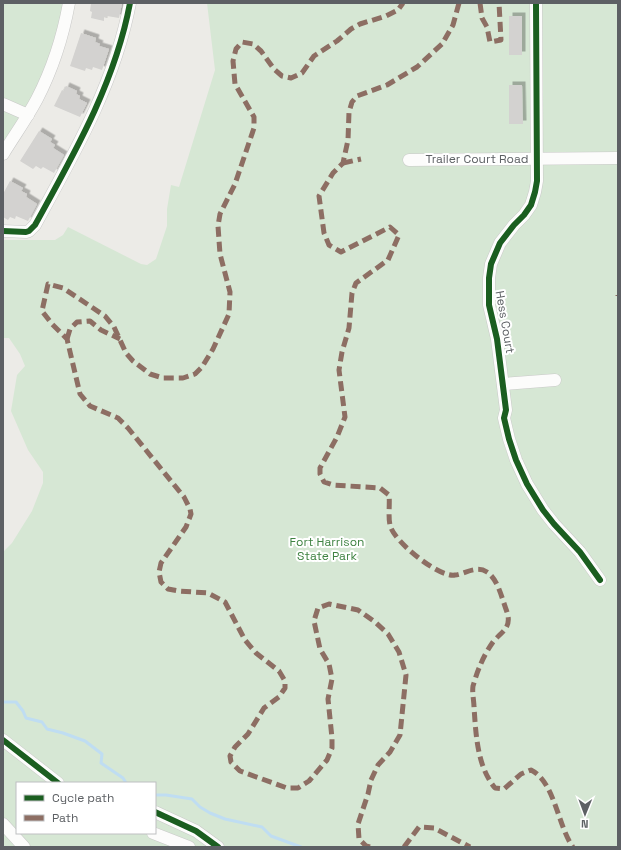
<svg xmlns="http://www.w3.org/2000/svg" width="621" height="850" viewBox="0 0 621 850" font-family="'Space Grotesk',sans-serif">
	<defs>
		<filter id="shadow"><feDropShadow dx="3.5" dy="-3.5" stdDeviation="0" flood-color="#0004"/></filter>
	</defs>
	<rect width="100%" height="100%" fill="#ecebe7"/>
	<g fill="#d6e7d4" fill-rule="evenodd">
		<path d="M 3,3 L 69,3 L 59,45 L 3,154 Z"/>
		<path d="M 207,3 L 618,3 L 618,847 L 3,847 L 3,552 L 12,543 L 32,511 L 43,483 L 43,472 L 28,450 L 11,411 L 17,375 L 25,366 L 20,354 L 9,338 L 3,338 L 3,240 L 55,240 L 63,235 L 68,227 L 141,264 L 147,265 L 156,259 L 167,226 L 167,209 L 171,185 L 179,187 L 215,70 ZM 17,783 L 155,783 L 155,833 L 17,833 Z"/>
	</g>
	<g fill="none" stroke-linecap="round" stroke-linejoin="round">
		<g stroke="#bfddf2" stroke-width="3">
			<path d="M 3,702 L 16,702 L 23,711 L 26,718 L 42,722 L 47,729 L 63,733 L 85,741 L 102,754 L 101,763 L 123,778 L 126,783"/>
			<path d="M 155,795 L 166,795 L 192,799 L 200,807 L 210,813 L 225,819 L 262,827 L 271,836 L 301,847"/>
		</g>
	</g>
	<g fill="#d3d2d0" filter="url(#shadow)">
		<path d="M 91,3 L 122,3 L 119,18 L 107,16 L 107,17 L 104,17 L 104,21 L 91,18 L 92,12 L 90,11 Z"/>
		<rect x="509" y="16" width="13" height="39"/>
		<path d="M 81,33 L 96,38 L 95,42 L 100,44 L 99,46 L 109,49 L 102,70 L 93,67 L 92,70 L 86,68 L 85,71 L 70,66 Z"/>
		<path d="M 509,85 L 522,85 L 523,124 L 509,124 Z"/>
		<path d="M 66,86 L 77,91 L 76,94 L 80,96 L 79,99 L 87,103 L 80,117 L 54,106 L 62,90 L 64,91 Z"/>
		<path d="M 39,131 L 52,139 L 50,142 L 55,145 L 53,148 L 64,155 L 54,173 L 43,167 L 41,169 L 36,166 L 33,169 L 20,161 Z"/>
		<path d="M 10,181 L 23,188 L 21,191 L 27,194 L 26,197 L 37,204 L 28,221 L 16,216 L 15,219 L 10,217 L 8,220 L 3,217 L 3,194 Z"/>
	</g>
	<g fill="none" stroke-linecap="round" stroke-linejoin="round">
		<g stroke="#c9c9c8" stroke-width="13">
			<g id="minor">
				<path d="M 536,3 L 537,181 L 535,192 L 531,205 L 524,215 L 514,225 L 500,243 L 491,264 L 489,278 L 489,305 L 497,339 L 506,410 L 504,418 L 509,439 L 516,460 L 527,484 L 543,510 L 554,524 L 580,552 L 600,580"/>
				<path d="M 3,104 L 28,115"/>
				<path d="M 3,154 C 14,136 27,118 37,99 C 52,70 63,36 69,3"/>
				<path d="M 409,160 L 618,158"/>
				<path d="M 3,231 L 26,232 L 29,231 L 35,225 C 74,154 115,83 130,3"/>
				<path d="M 503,384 L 555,380"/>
				<path d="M 3,740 L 58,783"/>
				<path d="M 155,812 L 196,831 L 218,847"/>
				<path d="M 3,824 L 24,847"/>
				<path d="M 153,833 L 189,847"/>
			</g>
		</g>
		<use href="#minor" stroke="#fcfcfb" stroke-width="12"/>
		<g stroke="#8d6e63" stroke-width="5" stroke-dasharray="10 5" stroke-linecap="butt">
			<path d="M 459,3 L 453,25 L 442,44 L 417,67 L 387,85 L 357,96 L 352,102 L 349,112 L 348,140 L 343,163 L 333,173 L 319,196 L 324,233 L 329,245 L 341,252 L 390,227 L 399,235 L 388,260 L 356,283 L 352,293 L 349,328 L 342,352 L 339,370 L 345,417 L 337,437 L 320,468 L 320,474 L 324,482 L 333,485 L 380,488 L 389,495 C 390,504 388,516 390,525 C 393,541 439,578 455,575 C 465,574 476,565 487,572 C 498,579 502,599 507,612 C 512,628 502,631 493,642 C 488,649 483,658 480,666 C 477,672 475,680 473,686 C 472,693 474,701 474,707 C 476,735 477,766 495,788 L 504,789 L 521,774 L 531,770 C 555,782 558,827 573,847"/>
			<path d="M 480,3 L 482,18 L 487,27 L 490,42 L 501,40 L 499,3"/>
			<path d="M 343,163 L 361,159"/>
			<path d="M 618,295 L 618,296"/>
			<path d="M 67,339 L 70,329 L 77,322 L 90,321 L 101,330 L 120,339"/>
			<path d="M 370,847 L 366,846 L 359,839 L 358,824 L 368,794 L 371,780 L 378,765 L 390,752 L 400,735 L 406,675 L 399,652 L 388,634 L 375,622 L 358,610 L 329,604 L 318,608 L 314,621 L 320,649 L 329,664 L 332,679 L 328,699 L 332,738 L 332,748 L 327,760 L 309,781 L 298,788 L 287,788 L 240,771 L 231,762 L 230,756 L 235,747 L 248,734 L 264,708 L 279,697 L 285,688 L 285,681 L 279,671 L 256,653 L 245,640 L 225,602 L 208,593 L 179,591 L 168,589 L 161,582 L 159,572 L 161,563 L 186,527 L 191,514 L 190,509 L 184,497 L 128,428 L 118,418 L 90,406 L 80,394 L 67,339 L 52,324 L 42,311 L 48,284 L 63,288 L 105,316 L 114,327 L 126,353 L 133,361 L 150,374 L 163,378 L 183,378 L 195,374 L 202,367 L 213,349 L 229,314 L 230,292 L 220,254 L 218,226 L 220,214 L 235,184 L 254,128 L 254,117 L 235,84 L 233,61 L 236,49 L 242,42 L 253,44 L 261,51 L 274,69 L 282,76 L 291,78 L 302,73 L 314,56 L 337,41 L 351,29 L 360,24 L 386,16 L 398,10 L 403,3"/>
			<path d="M 404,847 L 419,827 L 434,828 L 470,847"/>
		</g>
		<g stroke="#fff" stroke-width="8">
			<g id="cycleway">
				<path d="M 536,3 L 537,181 L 535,192 L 531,205 L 524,215 L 514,225 L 500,243 L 491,264 L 489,278 L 489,305 L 497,339 L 506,410 L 504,418 L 509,439 L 516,460 L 527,484 L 543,510 L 554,524 L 580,552 L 600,580"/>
				<path d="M 3,231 L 26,232 L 29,231 L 35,225 C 74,154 115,83 130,3"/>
				<path d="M 3,740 L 58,783"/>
				<path d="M 155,812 L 196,831 L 218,847"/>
			</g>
		</g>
		<use href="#cycleway" stroke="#1b5e20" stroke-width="6"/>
	</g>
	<g text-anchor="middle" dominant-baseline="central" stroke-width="4" stroke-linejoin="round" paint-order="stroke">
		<g font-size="12" fill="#5d6064" stroke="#fff">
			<text x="477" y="159">Trailer Court Road</text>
			<text transform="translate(505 322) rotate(80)">Hess Court</text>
		</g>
		<g font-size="12" fill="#3e8241" stroke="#fff">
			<text x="327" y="542">Fort Harrison<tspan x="327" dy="14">State Park</tspan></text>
		</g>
	</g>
	<rect width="621" height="850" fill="none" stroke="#5d6064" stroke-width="8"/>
	<rect x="16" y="782" width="140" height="52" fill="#ffffff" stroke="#bebfc1"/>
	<rect x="24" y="795" width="20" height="6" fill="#1b5e20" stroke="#bebfc1"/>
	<text x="52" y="802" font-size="12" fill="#5d6064">Cycle path</text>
	<rect x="24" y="815" width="20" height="6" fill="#8d6e63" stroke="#bebfc1"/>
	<text x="52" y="822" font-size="12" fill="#5d6064">Path</text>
	<g transform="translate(585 814) rotate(181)" stroke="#ffffff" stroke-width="3" paint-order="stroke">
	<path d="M0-3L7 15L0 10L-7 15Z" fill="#5d6064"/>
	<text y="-6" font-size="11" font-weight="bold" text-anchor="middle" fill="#5d6064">N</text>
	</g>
</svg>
